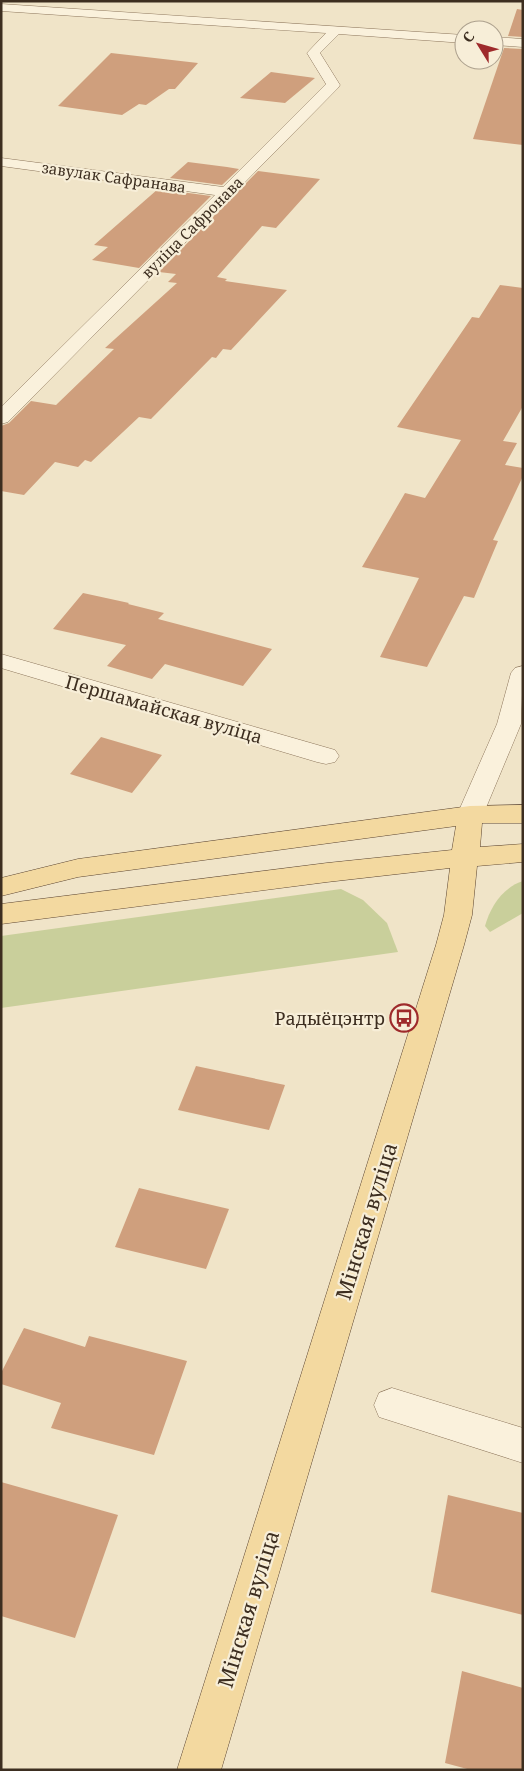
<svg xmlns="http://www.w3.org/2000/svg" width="524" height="1771" viewBox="0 0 524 1771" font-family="'Noto Serif',serif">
	<rect width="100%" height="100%" fill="#f0e4c8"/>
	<g fill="#c9cf9b">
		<path d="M 523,881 L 523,913 L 490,932 L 485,926 C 490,907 503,887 523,881 Z"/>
		<path d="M 341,889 L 363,900 L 387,923 L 398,952 L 1,1008 L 1,936 Z"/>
	</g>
	<g fill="#cf9f7d">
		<path d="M 517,9 L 523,10 L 523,37 L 508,36 Z"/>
		<path d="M 504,48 L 523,49 L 523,145 L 473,139 Z"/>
		<path d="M 111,53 L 198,63 L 175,89 L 169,89 L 146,105 L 139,104 L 122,115 L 58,106 Z"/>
		<path d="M 271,72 L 315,78 L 285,103 L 240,98 Z"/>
		<path d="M 188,162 L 227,167 L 239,169 L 222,185 L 170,178 Z"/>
		<path d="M 258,171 L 320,179 L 276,228 L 262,226 L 217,277 L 227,279 L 225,281 L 287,290 L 231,350 L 223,349 L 216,358 L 212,357 L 151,419 L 139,417 L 91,462 L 85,460 L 78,467 L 55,462 L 24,495 L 1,491 L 1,426 L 9,423 L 31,401 L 56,405 L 114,349 L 105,348 L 177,283 L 168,282 L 176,274 L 159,272 Z"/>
		<path d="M 158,189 L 211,196 L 139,268 L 92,260 L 108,247 L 94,245 Z"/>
		<path d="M 500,285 L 523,288 L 523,406 L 503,441 L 517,443 L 505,465 L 523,468 L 523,476 L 493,540 L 498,541 L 474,598 L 464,596 L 427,667 L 380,657 L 419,578 L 362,567 L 405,493 L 425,498 L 461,440 L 397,427 L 472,317 L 479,318 Z"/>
		<path d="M 83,593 L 129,603 L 128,604 L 164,613 L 158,619 L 272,649 L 243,686 L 165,664 L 152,679 L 107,666 L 126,645 L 53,629 Z"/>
		<path d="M 101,737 L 162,755 L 132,793 L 70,774 Z"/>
		<path d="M 196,1066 L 285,1085 L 269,1130 L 178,1110 Z"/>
		<path d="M 139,1188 L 229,1209 L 206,1269 L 115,1247 Z"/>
		<path d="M 24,1328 L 85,1347 L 89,1336 L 187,1361 L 154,1455 L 51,1428 L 61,1403 L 1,1384 L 1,1373 Z"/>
		<path d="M 1,1482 L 118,1515 L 75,1638 L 1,1616 Z"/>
		<path d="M 448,1495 L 523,1513 L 523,1615 L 431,1592 Z"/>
		<path d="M 462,1671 L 523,1688 L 523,1770 L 471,1770 L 445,1763 Z"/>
	</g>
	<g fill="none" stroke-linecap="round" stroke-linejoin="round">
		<g stroke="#8d765c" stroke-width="1">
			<g id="minor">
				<path d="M 1,4 L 464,35 L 464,43 L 339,34 L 320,53 L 340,85 L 338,88 L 8,422 L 1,424 L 1,407 L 215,195 L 1,166 L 1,158 L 223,187 L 326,84 L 307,53 L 326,33 L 1,11 Z"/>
				<path d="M 494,37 L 523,39 L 523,47 L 494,45 Z"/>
				<path d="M 1,654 L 335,750 L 339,756 L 335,762 L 326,764 L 317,762 L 1,668 Z"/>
				<path d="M 523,666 L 521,724 L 483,815 L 479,821 L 470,824 L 461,821 L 457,815 L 497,724 L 511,673 L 515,668 Z"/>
				<path d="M 392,1388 L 523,1428 L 523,1463 L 379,1417 L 374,1405 L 379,1393 Z"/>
			</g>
		</g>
		<g stroke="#5b4430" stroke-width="1">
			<path id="major" d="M 523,805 L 523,823 L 482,823 L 480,847 L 523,844 L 523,862 L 477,866 L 472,915 L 464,945 L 221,1770 L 177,1770 L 436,945 L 444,915 L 450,868 L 327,882 L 1,924 L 1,904 L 327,863 L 452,850 L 456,826 L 78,877 L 1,896 L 1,878 L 78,859 L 470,806 Z"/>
		</g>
		<use href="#minor" fill="#faf1dc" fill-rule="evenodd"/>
		<use href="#major" fill="#f3d9a0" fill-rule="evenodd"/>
	</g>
	<defs>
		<g id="bus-ring" transform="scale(1.4375)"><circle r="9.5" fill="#f7eed8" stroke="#9e2a2b" stroke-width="1.5"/><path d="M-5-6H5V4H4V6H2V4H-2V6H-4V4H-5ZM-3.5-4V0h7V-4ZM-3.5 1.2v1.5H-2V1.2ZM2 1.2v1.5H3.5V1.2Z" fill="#9e2a2b"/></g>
	</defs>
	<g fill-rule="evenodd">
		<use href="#bus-ring" x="404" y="1018"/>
	</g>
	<g text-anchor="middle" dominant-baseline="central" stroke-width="4.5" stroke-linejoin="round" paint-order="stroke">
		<g font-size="15" fill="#3d2e20" stroke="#f7eed8">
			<text transform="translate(114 177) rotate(8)">завулак Сафранава</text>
			<text transform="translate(192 227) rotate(-45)">вуліца Сафронава</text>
		</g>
		<g font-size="18" fill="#3d2e20" stroke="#f7eed8">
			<text transform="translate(164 709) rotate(16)">Першамайская вуліца</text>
		</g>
		<g font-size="18" fill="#3d2e20" stroke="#f7eed8" text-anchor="end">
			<text x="385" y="1018">Радыёцэнтр</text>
		</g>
		<g font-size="21" fill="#3d2e20" stroke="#f7eed8">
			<text transform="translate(366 1221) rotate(-73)">Мінская вуліца</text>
			<text transform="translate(248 1609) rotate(-73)">Мінская вуліца</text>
		</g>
	</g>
	<rect width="524" height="1771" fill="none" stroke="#3d2e20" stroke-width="5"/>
	<g transform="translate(479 45) rotate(307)"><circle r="24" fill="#f7eed8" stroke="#ada18e"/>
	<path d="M0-4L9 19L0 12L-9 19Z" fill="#9e2a2b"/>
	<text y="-8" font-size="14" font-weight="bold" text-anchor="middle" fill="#3d2e20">С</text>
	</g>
</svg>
